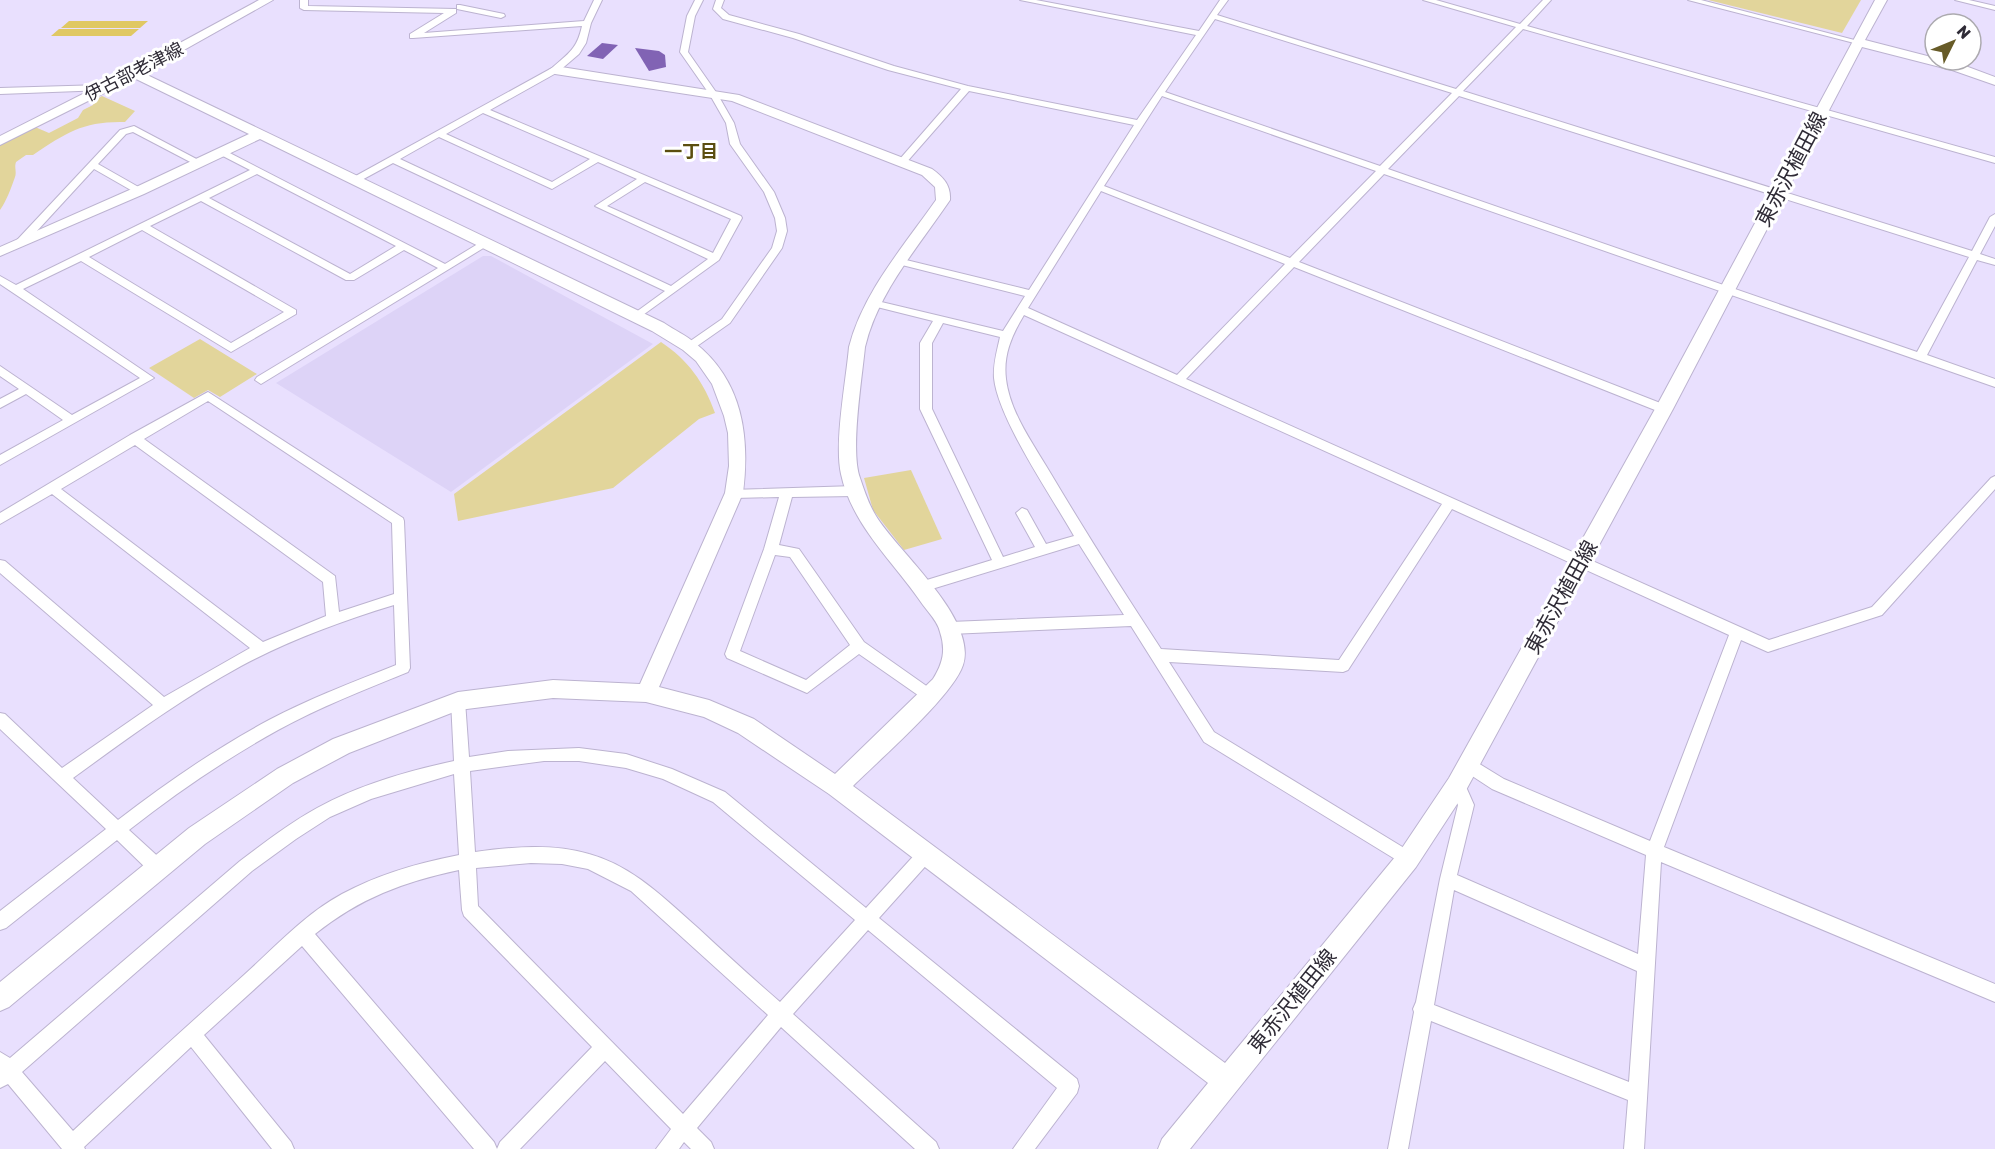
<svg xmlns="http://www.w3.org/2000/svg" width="1995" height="1149" viewBox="0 0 1995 1149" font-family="Rubik,'Noto Sans JP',sans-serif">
	<rect width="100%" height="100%" fill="#e9e0fe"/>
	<path fill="#ddd3f7" d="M 483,256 L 491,256 L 653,344 L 451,492 L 276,383 Z"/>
	<g fill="#e2d59b">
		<path d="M 1708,0 L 1861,0 L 1842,33 Z"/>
		<path d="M 102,96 L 135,111 L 125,122 C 84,121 67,132 33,155 L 26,155 L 16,162 C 14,167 17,172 15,177 C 11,188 7,200 0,210 L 0,145 L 35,127 L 49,133 L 78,118 L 83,110 L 93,105 L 93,101 Z"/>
		<path d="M 200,339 L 257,374 L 220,397 L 208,390 L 194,398 L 149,368 Z"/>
		<path d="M 661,342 C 688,360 704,382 715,413 L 699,419 L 613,488 L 458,521 L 454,494 Z"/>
		<path d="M 911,470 L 942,539 L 904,550 L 873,510 L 864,478 Z"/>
	</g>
	<g fill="#e0c863">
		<path d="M 69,21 L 148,21 L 140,28 L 61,28 Z"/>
		<path d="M 59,29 L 139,29 L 131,36 L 51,36 Z"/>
	</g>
	<g fill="#8163b4">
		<path d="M 602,43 L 618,45 L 603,59 L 587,56 Z"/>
		<path d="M 635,48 L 659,51 L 665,55 L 666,67 L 649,71 Z"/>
	</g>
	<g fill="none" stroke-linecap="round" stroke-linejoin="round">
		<g stroke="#bcb3d0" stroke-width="2">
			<g id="street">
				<path d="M 300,0 L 308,0 L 308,6 L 456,9 L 456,13 L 424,33 L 584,21 L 594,0 L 602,0 L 591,23 L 586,43 L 579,54 L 558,72 L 490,110 L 741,216 L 742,218 L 719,260 L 636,320 L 632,319 L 632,315 L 665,291 L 393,163 L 358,182 L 352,182 L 352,178 L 552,68 C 569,53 577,49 582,26 L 413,38 L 410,38 L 410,34 L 444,13 L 304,10 L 300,8 ZM 483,113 L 590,159 L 552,182 L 446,134 ZM 439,137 L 552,189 L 598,162 L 637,179 L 595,206 L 708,259 L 671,286 L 400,159 ZM 645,182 L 731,219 L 713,253 L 607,206 Z"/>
				<path d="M 695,0 L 703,0 L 695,16 L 688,52 L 718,95 L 734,123 L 740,144 L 774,192 L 785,218 L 787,231 L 782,248 L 730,323 L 690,351 L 684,347 L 686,344 L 722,319 L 772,248 L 777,231 L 775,218 L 764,192 L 730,144 L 726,123 L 710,95 L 680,52 L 687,16 Z"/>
				<path d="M 716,0 L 724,0 L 721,8 L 729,15 L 799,34 L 894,66 L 968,86 L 1137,120 L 1196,35 L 1020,0 L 1036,0 L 1199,31 L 1220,0 L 1228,0 L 1217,15 L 1456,89 L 1516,27 L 1423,0 L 1436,0 L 1520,24 L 1543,0 L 1551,0 L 1527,26 L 1995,157 L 1995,163 L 1523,29 L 1463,91 L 1972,251 L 1990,217 L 1995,214 L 1995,226 L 1980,254 L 1995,259 L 1995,265 L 1977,260 L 1927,355 L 1995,379 L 1995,387 L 1384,174 L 1299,262 L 1668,406 L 1670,409 L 1668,412 L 1660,412 L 1294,267 L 1186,379 L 1769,640 L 1872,607 L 1991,478 L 1995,476 L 1995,489 L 1882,615 L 1768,652 L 1741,640 L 1664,847 L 1995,984 L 1995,1002 L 1661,862 L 1644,1149 L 1624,1149 L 1628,1100 L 1431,1021 L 1408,1149 L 1388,1149 L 1414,1012 L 1413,1009 L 1416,1002 L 1440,879 L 1458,805 L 1449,785 L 1451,780 L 1457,778 L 1463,780 L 1474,805 L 1457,875 L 1638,954 L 1646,855 L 1492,789 L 1463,770 L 1460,765 L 1463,760 L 1468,758 L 1473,760 L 1504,779 L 1650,841 L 1729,635 L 1452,509 L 1348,670 L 1343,672 L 1169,662 L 1214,732 L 1414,854 L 1416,859 L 1414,864 L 1408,867 L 1204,742 L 1131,626 L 950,634 L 945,632 L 943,628 L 945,624 L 950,622 L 1124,615 L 1079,544 L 922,592 L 917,591 L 915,587 L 917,583 L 992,560 L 920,409 L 920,343 L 933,321 L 869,305 L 868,303 L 873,300 L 1003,331 L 1025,296 L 898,264 L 897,262 L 902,259 L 1029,290 L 1134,125 L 969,91 L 905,164 L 899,164 L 899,160 L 961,89 L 888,70 L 793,38 L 723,19 L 713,9 ZM 1215,19 L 1452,93 L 1380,166 L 1165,92 ZM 1162,96 L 1376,171 L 1290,258 L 1104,186 ZM 1459,96 L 1969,257 L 1917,352 L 1388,169 ZM 1101,191 L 1285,264 L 1177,375 L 1028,308 ZM 1024,315 L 1442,504 L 1339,660 L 1161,649 C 1123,591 1086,533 1051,474 C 1034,445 1010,413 1006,379 C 1003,355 1012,335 1024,315 ZM 943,323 L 1000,337 C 997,351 993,364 994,378 C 998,419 1052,497 1074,536 L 1046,544 L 1027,510 L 1022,508 L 1016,513 L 1035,547 L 1003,557 L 932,409 L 932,343 ZM 1454,890 L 1637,971 L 1629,1082 L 1434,1005 Z"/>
				<path d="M 1688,0 L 1701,0 L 1862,42 L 1858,44 Z"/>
				<path d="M 1955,0 L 1969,0 L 1995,6 L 1995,10 Z"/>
				<path d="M 460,5 L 504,14 L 505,16 L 501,18 L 457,9 L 457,5 Z"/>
				<path d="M 102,85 L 106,88 L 105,90 L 0,94 L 0,88 Z"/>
				<path d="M 134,126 L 204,163 L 196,165 L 133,132 L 126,134 L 98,164 L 142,189 L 142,193 L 136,193 L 94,169 L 25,244 L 17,244 L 17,240 L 120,130 Z"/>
				<path d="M 222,149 L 445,264 L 481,242 L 489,242 L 490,244 L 261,384 L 255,380 L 257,377 L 438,268 L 404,250 L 354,280 L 346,280 L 201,201 L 150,226 L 296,310 L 296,314 L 231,352 L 81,261 L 23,289 L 154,378 L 0,465 L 0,455 L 63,420 L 26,394 L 0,408 L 0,399 L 19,389 L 0,376 L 0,366 L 72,415 L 140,378 L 0,284 L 0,276 L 16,285 L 250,170 L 219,154 L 217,152 ZM 257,174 L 396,246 L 350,274 L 209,198 ZM 142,230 L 284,312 L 231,343 L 89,257 Z"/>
				<path d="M 208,392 L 403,518 L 404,521 L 410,668 L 408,672 C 364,690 320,707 278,730 C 226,759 176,793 129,830 L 164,862 L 166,868 L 164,874 L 158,876 L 152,874 L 117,840 L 6,928 L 0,930 L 0,911 L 106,829 L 0,729 L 0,713 L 5,714 L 62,768 L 153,705 L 0,573 L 0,560 L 5,561 L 164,697 L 250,648 L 52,494 L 0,524 L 0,513 L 130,435 ZM 208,401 L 392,523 L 394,594 L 339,612 L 335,576 L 144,439 ZM 135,445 L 323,582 L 326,616 L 263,642 L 61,489 ZM 394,605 L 396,665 C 353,682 309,699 269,720 C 215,749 166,783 118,820 L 73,778 C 128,738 182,698 241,666 C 290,640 341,621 394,605 Z"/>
				<path d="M 855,486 L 861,491 L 855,496 L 792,497 L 779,545 L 799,549 L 864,642 L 935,692 L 937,696 L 935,700 L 930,702 L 925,700 L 859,654 L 807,693 L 727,658 L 725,654 L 764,549 L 779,497 L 734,498 L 730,496 L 728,493 L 730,490 ZM 775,555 L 790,557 L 850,645 L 806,680 L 740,651 Z"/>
				<path d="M 458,695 L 463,697 L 465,701 L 469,757 L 508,751 L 579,748 L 626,754 L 672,769 L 725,792 L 866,908 L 919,850 L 925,847 L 931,850 L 933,855 L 931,860 L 879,918 L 1077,1079 L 1079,1086 L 1077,1093 L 1035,1149 L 1013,1149 L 1057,1088 L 868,930 L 793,1014 L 936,1142 L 939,1149 L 915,1149 L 781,1027 L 697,1128 L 711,1142 L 714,1149 L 691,1149 L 684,1142 L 679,1149 L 656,1149 L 671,1129 L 605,1061 L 520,1149 L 497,1149 L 500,1142 L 592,1047 L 464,916 L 462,910 L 459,870 C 403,882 360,898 315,934 L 494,1142 L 497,1149 L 474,1149 L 302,946 L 204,1035 L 291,1142 L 294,1149 L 272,1149 L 191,1047 L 84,1147 L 85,1149 L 62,1149 L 8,1084 L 0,1088 L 0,1052 L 10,1058 L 240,861 C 265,842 290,823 317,808 C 359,785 407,771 454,761 L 451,701 L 453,697 ZM 544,761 L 579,761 L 626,768 L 663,779 L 713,802 L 855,920 L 780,1002 C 752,978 725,953 698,928 C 665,899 633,866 589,854 C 552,843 512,847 475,852 L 470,771 ZM 454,774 L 459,855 C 418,863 379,874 342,894 C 305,914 275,947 244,975 C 186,1027 129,1078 73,1131 L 22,1072 L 252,871 L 296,839 L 330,817 L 371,799 ZM 531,863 L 562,864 L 588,869 L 631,891 L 768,1015 L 683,1114 L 478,906 L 476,868 Z"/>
			</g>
		</g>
		<g stroke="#bcb3d0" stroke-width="2">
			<path id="secondary" d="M 259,0 L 273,0 L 143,73 L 664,323 C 674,330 686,335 695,343 C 743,381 750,437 743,493 L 659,687 L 709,700 L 754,719 L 835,774 L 933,679 C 943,663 946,650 940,632 C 938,622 929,613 923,605 C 895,563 852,526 841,474 C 834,443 846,381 849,347 C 863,292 904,246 936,200 L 935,187 L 922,175 L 732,101 L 555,74 L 549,70 L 555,66 L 739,95 L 932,169 C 943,177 951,185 950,200 C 919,246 878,292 865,347 C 862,378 850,452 860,478 C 864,490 869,505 876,516 C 898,552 978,619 963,665 C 953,696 879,760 853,786 L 1225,1063 L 1400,851 L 1449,778 L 1655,409 L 1875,0 L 1887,0 L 1865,40 L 1935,58 L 1935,60 L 1960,64 L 1995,77 L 1995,85 L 1952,70 L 1862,47 L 1673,409 L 1465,792 L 1416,867 L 1190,1149 L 1158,1149 L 1162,1139 L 1208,1083 L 829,794 L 738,733 L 704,717 L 646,702 L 553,698 L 459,710 L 349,753 L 293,783 L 205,844 L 9,1007 L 0,1011 L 0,982 L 189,828 L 277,769 L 333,739 L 458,692 L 553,680 L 640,684 L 725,493 L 729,466 L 728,433 L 724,416 L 712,384 L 696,361 L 683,350 L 652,331 L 260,139 L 144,194 L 0,256 L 0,247 L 134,188 L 249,134 L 134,78 L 0,145 L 0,136 L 130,70 Z"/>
		</g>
		<use href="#street" fill="#fff" fill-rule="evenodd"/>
		<use href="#secondary" fill="#fff" fill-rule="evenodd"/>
	</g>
	<g text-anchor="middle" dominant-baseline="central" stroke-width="6" stroke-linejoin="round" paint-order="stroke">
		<g font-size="18" fill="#2f2b36" stroke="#fff">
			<text transform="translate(134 72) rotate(-27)">伊古部老津線</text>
		</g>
		<g font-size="18" font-weight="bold" fill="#5b4e0f" stroke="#fff">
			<text x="691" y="152">一丁目</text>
		</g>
		<g font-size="21" fill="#2f2b36" stroke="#fff">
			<text transform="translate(1791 169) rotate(-62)">東赤沢植田線</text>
			<text transform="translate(1561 597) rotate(-61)">東赤沢植田線</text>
			<text transform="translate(1292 1001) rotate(-51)">東赤沢植田線</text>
		</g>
	</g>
	<g transform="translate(1953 42) rotate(47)"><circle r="28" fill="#ffffff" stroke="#acaaaf" stroke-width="1.5"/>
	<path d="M0-4.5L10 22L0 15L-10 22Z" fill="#675b28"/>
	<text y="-9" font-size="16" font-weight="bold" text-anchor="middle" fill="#2f2b36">N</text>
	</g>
</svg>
